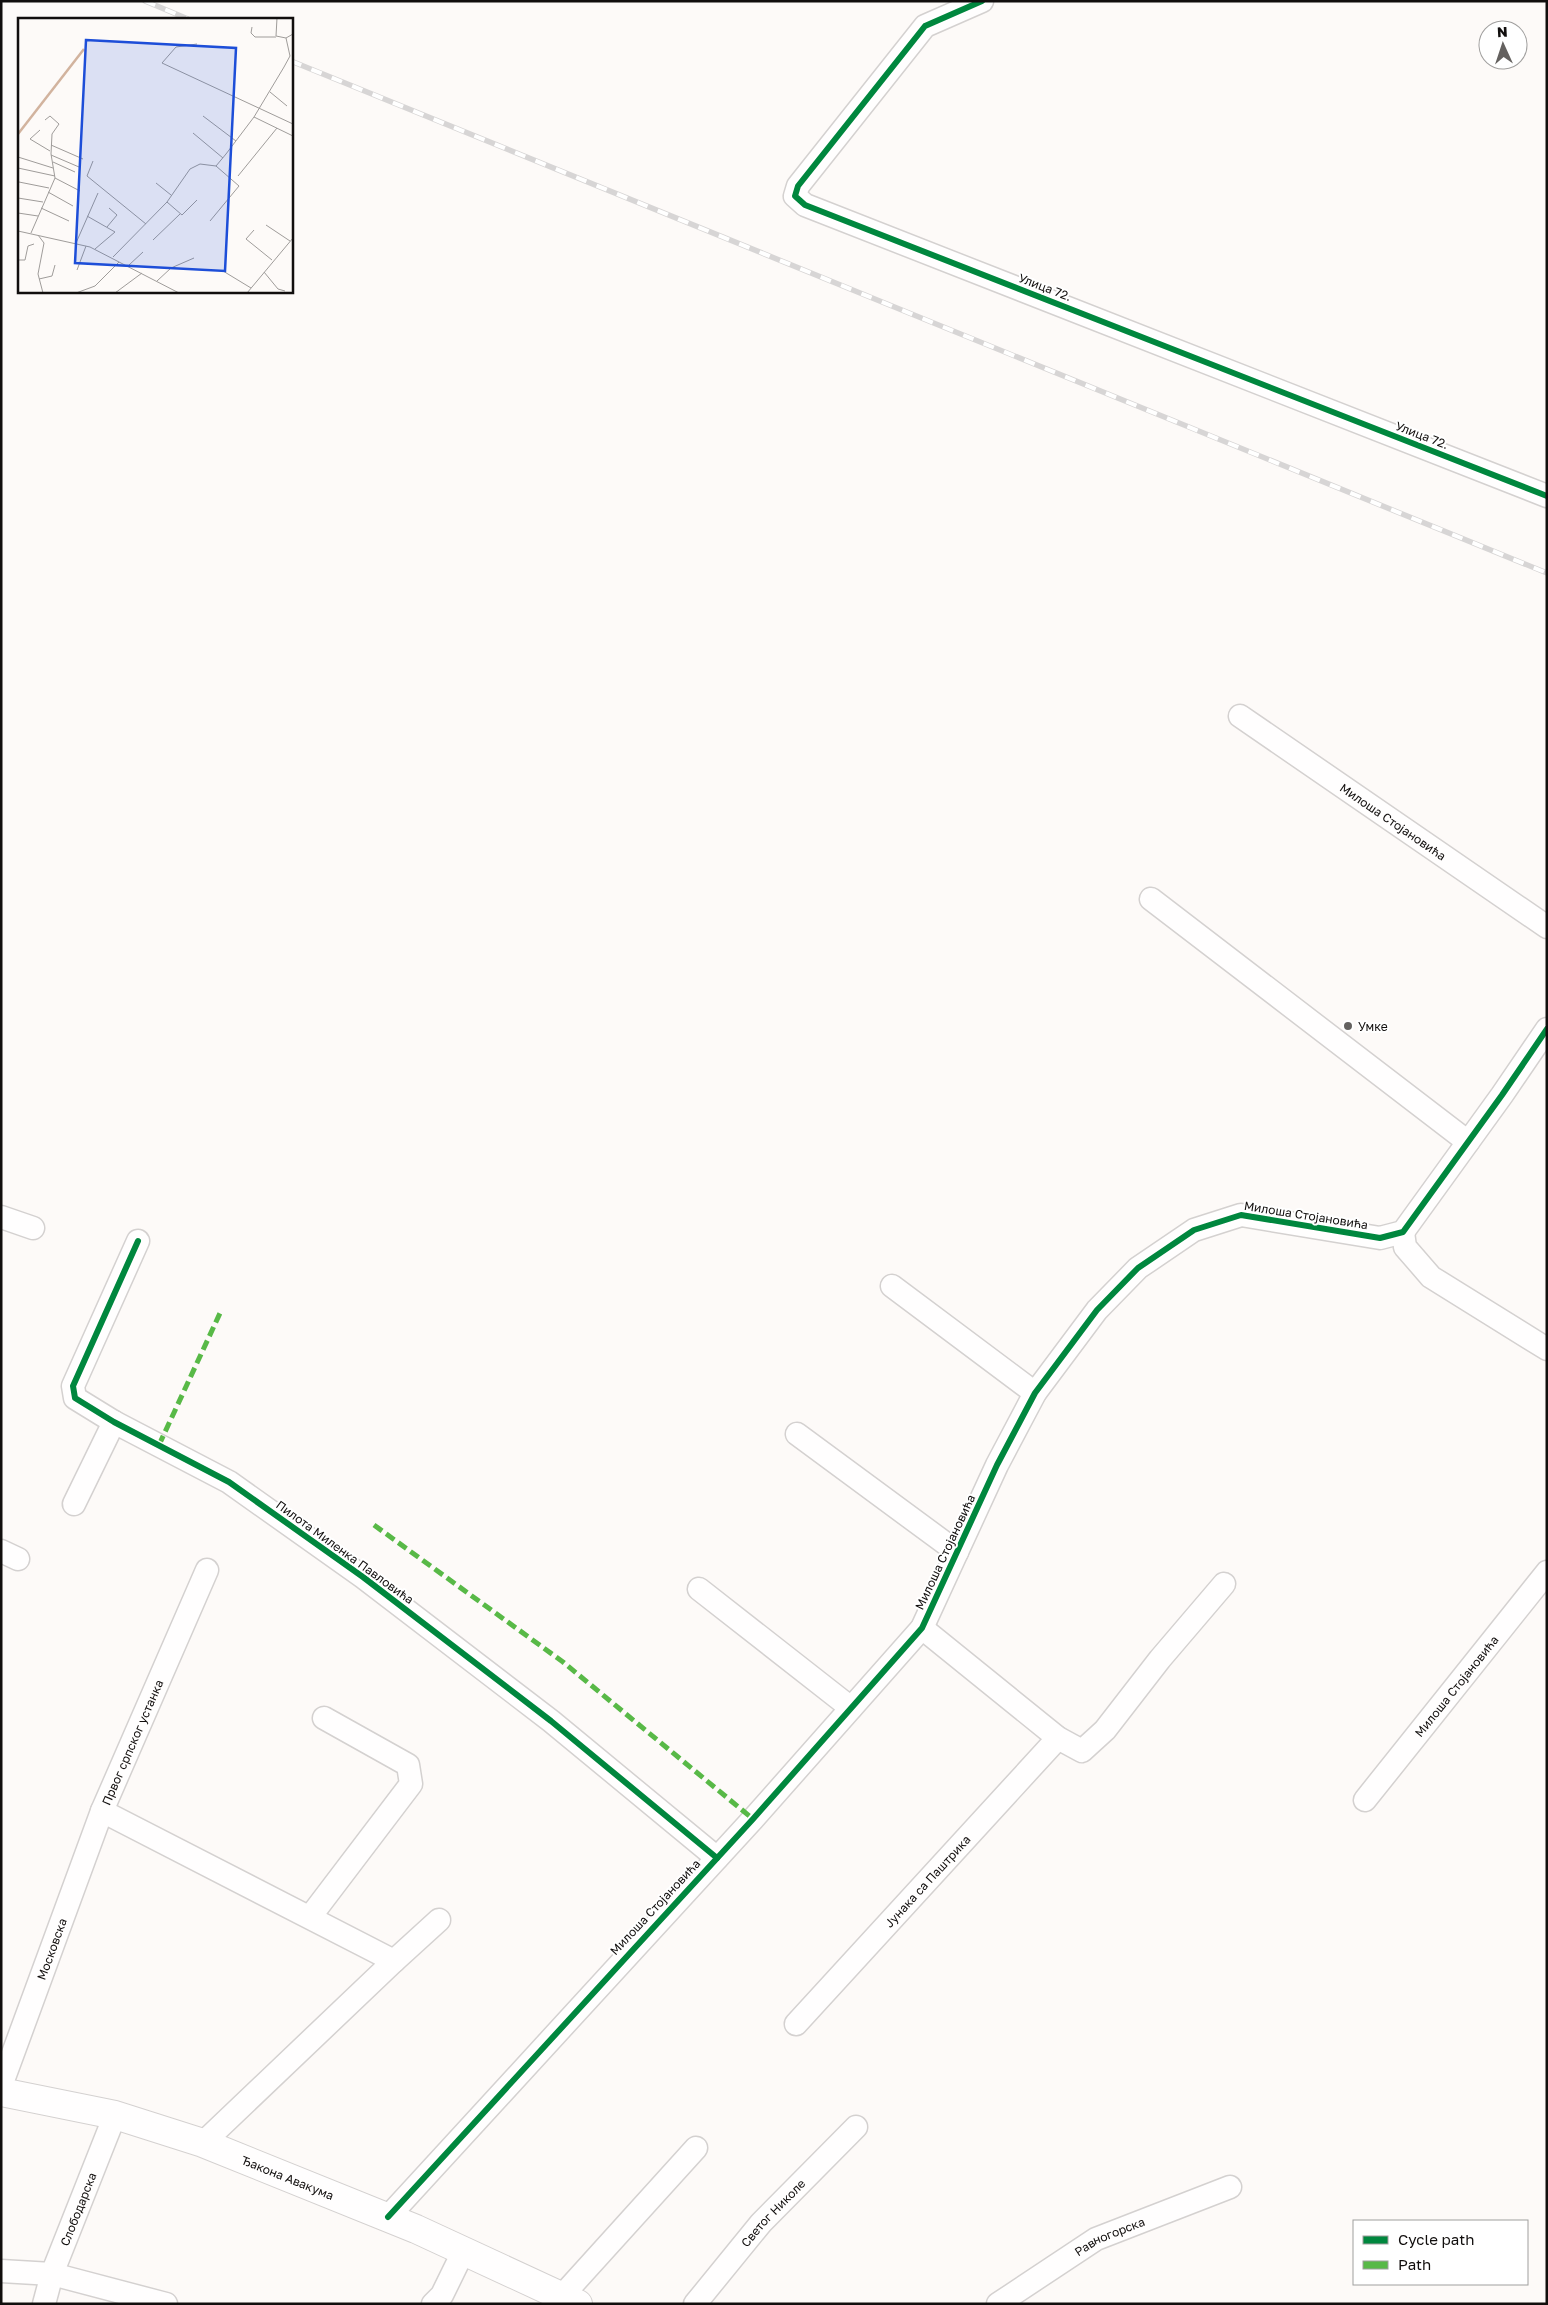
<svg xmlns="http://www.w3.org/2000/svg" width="1548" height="2305" viewBox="0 0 1548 2305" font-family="'Golos Text',sans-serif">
	<rect width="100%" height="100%" fill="#fdfaf8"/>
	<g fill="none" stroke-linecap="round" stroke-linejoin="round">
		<g stroke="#d4d1d0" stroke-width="25">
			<g id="minor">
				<path d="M 982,1 L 925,26 L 798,186 L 795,196 L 805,205 L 1547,496"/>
				<path id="s1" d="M 1240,716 L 1547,927"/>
				<path d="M 1151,899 L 1468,1142"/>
				<path d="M 1,1217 L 33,1228"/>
				<path d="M 1403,1232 L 1405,1247 L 1431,1277 L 1547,1349"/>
				<path d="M 138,1241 L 73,1386 L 75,1398 L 114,1422 L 229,1482 L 363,1577 L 551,1721 L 717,1858"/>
				<path d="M 892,1286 L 1035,1393"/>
				<path d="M 797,1434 L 957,1552"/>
				<path d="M 74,1504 L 114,1422"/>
				<path d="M 1,1551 L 18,1559"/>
				<path d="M 699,1589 L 851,1708"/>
				<path d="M 922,1628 L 1058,1738 L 1082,1751 L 1105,1730 L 1160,1659 L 1224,1584"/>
				<path id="s2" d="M 1365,1800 L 1547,1572"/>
				<path d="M 102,1811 L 394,1961 L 203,2143"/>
				<path d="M 310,1917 L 411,1784 L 408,1765 L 324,1718"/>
				<path d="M 394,1961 L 439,1920"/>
				<path id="s3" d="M 796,2024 L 1058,1738"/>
				<path id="s4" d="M 1,2086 L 102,1811 L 207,1570"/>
				<path d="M 388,2217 L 753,1819 L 922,1628 L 997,1465 L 1035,1393 L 1097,1310 L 1138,1268 L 1194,1230 L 1241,1215 L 1380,1238 L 1403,1232 L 1502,1095 L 1547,1029"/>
				<path d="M 1,2271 L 52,2274 L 166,2304"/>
				<path d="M 562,2296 L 696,2148"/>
				<path id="s5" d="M 44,2304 L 52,2274 L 115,2115"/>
				<path d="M 433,2304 L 442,2295 L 464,2250"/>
				<path id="s6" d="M 695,2304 L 761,2223 L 856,2127"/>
				<path id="s7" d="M 998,2304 L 1096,2239 L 1230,2187"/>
			</g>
		</g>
		<g stroke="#d4d1d0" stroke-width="30">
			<g id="major">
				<path id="s8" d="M 1,2092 L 115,2115 L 203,2143 L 416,2229 L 578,2304"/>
			</g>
		</g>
		<use href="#minor" stroke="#fffefe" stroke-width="22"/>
		<use href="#major" stroke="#fffefe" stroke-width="28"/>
		<g stroke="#d7d5d5" stroke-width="5.5">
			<g id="rail">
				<path d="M 145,1 L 188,19"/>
				<path d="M 291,61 L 1547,573"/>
			</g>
		</g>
		<use href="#rail" stroke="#fff" stroke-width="4" stroke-dasharray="11" stroke-linecap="butt"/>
		<g stroke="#58b947" stroke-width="5" stroke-dasharray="10 5" stroke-linecap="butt">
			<path d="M 159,1445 L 221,1311"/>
			<path d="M 374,1525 L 563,1662 L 753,1819"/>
		</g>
		<g stroke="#fff" stroke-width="9">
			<g id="cycleway">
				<path d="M 982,1 L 925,26 L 798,186 L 795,196 L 805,205 L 1547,496"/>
				<path d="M 138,1241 L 73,1386 L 75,1398 L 114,1422 L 229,1482 L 363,1577 L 551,1721 L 717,1858"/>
				<path d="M 388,2217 L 753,1819 L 922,1628 L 997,1465 L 1035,1393 L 1097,1310 L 1138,1268 L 1194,1230 L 1241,1215 L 1380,1238 L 1403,1232 L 1502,1095 L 1547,1029"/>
			</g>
		</g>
		<use href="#cycleway" stroke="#00873e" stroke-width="6"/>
	</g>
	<circle fill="#64615f" stroke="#fff" stroke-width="2" cx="1348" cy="1026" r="5"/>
	<g text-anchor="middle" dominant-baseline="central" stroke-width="4" stroke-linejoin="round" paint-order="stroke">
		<g font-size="12" fill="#110e0d" stroke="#fff">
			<text transform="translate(1045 287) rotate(21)">Улица 72.</text>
			<text transform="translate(1422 435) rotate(21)">Улица 72.</text>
			<text stroke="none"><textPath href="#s1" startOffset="186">Милоша Стојановића</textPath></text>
			<text transform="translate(1306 1215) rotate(9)">Милоша Стојановића</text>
			<text transform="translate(345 1552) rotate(36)">Пилота Миленка Павловића</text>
			<text transform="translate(945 1552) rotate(-65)">Милоша Стојановића</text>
			<text stroke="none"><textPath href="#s2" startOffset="146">Милоша Стојановића</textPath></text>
			<text stroke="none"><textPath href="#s4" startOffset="368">Првог српског устанка</textPath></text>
			<text stroke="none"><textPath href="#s3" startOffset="194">Јунака са Паштрика</textPath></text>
			<text transform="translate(655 1907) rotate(-47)">Милоша Стојановића</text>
			<text stroke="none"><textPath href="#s4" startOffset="146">Московска</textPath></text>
			<text stroke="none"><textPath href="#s8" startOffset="300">Ђакона Авакума</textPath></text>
			<text stroke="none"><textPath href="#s5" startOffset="101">Слободарска</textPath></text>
			<text stroke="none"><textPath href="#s6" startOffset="120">Светог Николе</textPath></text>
			<text stroke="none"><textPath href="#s7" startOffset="131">Равногорска</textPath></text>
		</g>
		<g font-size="12" fill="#110e0d" stroke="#fff" text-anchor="start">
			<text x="1358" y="1026">Умке</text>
		</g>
	</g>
	<g transform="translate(18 18)">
		<rect width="275" height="275" fill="#fdfaf8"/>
		<path fill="none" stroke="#d2b39e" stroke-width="2.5" d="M 0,116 L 66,31"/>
		<path fill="none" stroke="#9f9c9a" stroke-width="1" d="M 259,0 L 258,18 L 268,20M 234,9 L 233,15 L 237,19 L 258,19M 179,26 L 158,29 L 144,45 L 275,106M 252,74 L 269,88M 185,98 L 218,123M 236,99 L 275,118M 22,112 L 12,121 L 32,133M 175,115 L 205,140M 33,127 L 65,141M 33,137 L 61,149M 0,139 L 35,150M 75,143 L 69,158 L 128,206M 35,144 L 57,154M 0,150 L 37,158M 220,158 L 259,110M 37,160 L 62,173M 1,164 L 31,170M 138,165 L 153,177M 30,174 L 55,188M 0,180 L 25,184M 149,184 L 164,197 L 179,182M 23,190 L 51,203M 0,195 L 20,198M 69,198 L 97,214 L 77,231M 192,203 L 221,168 L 198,148M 248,207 L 272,223M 89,209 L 99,197 L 91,190M 236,212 L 228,221 L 254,242M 0,213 L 72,229 L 161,275M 13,215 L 37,160 L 33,136 L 34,116 L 41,106 L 32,98 L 27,102M 20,217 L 26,225 L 20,256 L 25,275M 135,222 L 162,196M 58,225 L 80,175M 95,239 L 149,184 L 172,151 L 182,146 L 198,148 L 208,136 L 236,99 L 266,49 L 272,38 L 268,20 L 275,16M 0,242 L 7,242 L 10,228 L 16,226M 111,247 L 125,234M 59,252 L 68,228M 205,253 L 233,270M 246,254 L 260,271 L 267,273M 21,261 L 34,258 L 37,247M 139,263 L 153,250 L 176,240M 58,275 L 77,268 L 101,244M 97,275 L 124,255M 229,275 L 275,220"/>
		<path fill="#1d4ed8" fill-opacity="0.15" stroke="#1d4ed8" stroke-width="2.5" d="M 68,22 L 218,30 L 207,253 L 57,245 Z"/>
		<rect width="275" height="275" fill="none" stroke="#110e0d" stroke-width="2.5"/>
	</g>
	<rect width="1548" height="2305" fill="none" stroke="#110e0d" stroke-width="5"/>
	<rect x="1353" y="2220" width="175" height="65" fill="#ffffff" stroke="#a09f9e"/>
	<rect x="1363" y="2236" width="25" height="8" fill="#00873e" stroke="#a09f9e"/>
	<text x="1398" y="2245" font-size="15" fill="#110e0d">Cycle path</text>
	<rect x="1363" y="2261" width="25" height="8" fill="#58b947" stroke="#a09f9e"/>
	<text x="1398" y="2270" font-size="15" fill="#110e0d">Path</text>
	<g transform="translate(1503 45) rotate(357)"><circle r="24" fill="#ffffff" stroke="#a09f9e"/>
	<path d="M0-4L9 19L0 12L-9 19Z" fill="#64615f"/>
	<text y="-8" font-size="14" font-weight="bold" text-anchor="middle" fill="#110e0d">N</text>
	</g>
</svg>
